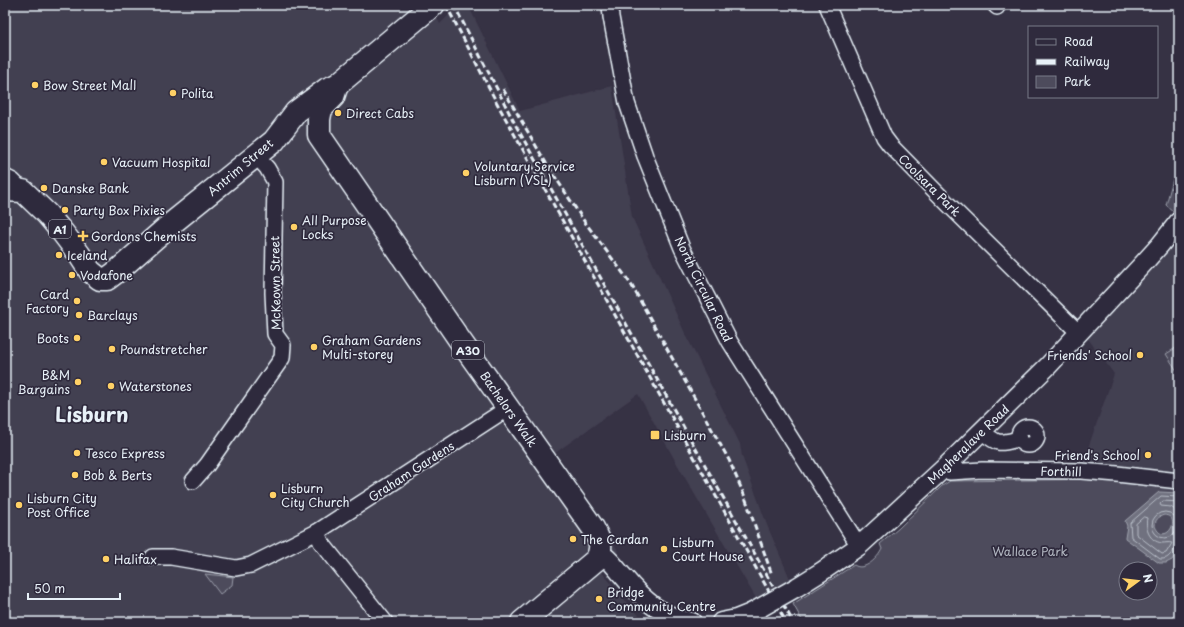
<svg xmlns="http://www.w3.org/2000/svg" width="1184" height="627" viewBox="0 0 1184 627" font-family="'Playpen Sans',sans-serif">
	<rect width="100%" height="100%" fill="#363244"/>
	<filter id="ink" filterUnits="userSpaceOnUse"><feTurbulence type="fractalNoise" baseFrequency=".025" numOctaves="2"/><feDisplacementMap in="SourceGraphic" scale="8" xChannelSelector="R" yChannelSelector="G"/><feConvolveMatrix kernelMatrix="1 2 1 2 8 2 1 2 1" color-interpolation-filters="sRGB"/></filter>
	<g filter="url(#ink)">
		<g fill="#433f51">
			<path d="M 5,5 L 430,5 L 440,24 L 459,5 L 468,5 L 520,111 L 612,86 L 632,217 L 684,331 L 740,444 L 742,456 L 767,525 L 791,581 L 757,600 L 681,471 L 638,394 L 555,453 L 602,522 L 618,551 L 601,571 L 633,610 L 646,621 L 646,622 L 5,622 Z"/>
			<path d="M 1179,227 L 1179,475 L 1117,465 L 1082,465 L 1114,374 L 1086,336 Z"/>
		</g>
		<g fill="#4d4b5c" stroke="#9a9eaa" fill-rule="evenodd">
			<path d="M 1173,179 L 1179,191 L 1179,208 L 1175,213 L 1166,205 Z"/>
			<path d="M 1179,346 L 1179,374 L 1166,354 Z"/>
			<path d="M 1108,479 L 1179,486 L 1179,622 L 803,622 L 793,604 L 854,565 C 864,572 878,558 882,549 L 880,544 L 899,528 L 942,486 L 950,481 ZM 1126,569 L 1150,569 L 1150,593 L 1126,593 Z"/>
			<path d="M 205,574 L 233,577 L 232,585 L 220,594 Z"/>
		</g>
		<path fill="#70717f" stroke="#a0a4af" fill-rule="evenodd" d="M 1159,492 L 1179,493 L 1179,550 L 1172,560 L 1166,563 L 1159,563 L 1125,538 L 1127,526 L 1125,521 ZM 1164,515 C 1184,517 1164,548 1155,526 C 1155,520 1158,517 1164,515 Z"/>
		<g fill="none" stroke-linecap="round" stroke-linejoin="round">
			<g stroke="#b8bec8" stroke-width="1">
				<path d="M 1179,497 L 1161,496 L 1130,523 L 1131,537 L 1160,559 C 1172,560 1170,549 1179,548"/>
				<path d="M 1179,502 L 1163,501 L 1160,504 L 1161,506 L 1171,507 L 1179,513"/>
				<circle cx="1165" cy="525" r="13"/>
				<path d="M 1144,517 L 1147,518 C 1145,529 1149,541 1162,543 C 1166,543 1168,542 1172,543 L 1171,545 L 1166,553 L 1162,554 L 1136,534 L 1136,524 Z"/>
			</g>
			<g stroke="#e8f1f8" stroke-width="18">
				<g id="minor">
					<path d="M 610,5 L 611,17 L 627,103 L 645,156 L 682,248 L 730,342 L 859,546"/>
					<path d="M 827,5 L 884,137 L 890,145 L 948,204 L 1079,333"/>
					<path d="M 995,5 L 997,7"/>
					<path d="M 5,177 L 13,181 L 23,191"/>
					<circle cx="1028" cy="436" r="9"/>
					<path d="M 981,431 C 999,445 997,444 1019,439"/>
					<path d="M 942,470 L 950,472 L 982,470 L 1081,471 L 1117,474 L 1179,481"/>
					<path d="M 193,481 L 207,465 L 282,358 L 283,345 L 275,334 L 273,293 L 275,182 L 267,168 L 255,155"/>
					<path d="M 317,532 L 321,542 L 385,622"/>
					<path d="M 153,557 L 171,557 L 236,568 L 251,565 L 317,532 L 508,408"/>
				</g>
			</g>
			<g stroke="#e8f1f8" stroke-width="21">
				<g id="tertiary">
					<path d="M 600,553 C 610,558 616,569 624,577 C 642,599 663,618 692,622"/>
					<path d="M 797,587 L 821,572 L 859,546 L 942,470 L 1048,366 L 1142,265 L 1160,245 L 1179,221"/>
					<path d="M 721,622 L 736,619 L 751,613"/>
				</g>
			</g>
			<g stroke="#e8f1f8" stroke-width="25">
				<g id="primary">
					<path d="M 337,85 L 333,97 L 321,109 L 319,119 L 319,135 L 459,339 L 593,528 C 600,541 603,546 597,559 L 522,622"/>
					<path d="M 5,190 L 23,191 L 47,214 L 63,233 L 79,254 L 90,271 L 100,279 L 107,279 L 115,273 L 171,224 L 274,141 L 296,112 L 327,89 L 337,85 L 433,5"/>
				</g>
			</g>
			<use href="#minor" stroke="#2f2a3d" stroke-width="15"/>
			<use href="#tertiary" stroke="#2f2a3d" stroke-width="18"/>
			<use href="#primary" stroke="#2f2a3d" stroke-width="22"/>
			<g stroke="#e8f1f8" stroke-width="3" stroke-dasharray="6 3" stroke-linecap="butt">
				<path d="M 446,5 L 498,105 L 786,622"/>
				<path d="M 454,5 L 515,124 L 673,408 L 793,622"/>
				<path d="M 503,89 L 546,163 L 584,221 L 623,273 L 632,286 L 729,460 L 745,497 L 772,575"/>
			</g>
			<g stroke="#e8f1f8" stroke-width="21" stroke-linecap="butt">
				<path id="tertiary-bridge" d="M 751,613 L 797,587"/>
			</g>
			<use href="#tertiary-bridge" stroke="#2f2a3d" stroke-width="18"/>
		</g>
	</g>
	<g fill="#ffd166" stroke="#2f2a3d" stroke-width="1.5">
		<circle cx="35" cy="85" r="4"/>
		<circle cx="173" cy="93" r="4"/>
		<circle cx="338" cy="113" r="4"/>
		<circle cx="104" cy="162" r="4"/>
		<circle cx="466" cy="173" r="4"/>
		<circle cx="44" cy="188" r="4"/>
		<circle cx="65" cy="210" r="4"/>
		<circle cx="294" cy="227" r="4"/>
		<path d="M81 230h4v4h4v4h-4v4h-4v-4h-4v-4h4z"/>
		<circle cx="59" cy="255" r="4"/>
		<circle cx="72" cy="275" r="4"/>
		<circle cx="77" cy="301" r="4"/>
		<circle cx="79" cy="315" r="4"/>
		<circle cx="77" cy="338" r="4"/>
		<circle cx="314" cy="347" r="4"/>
		<circle cx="112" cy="349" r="4"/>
		<circle cx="1140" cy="355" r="4"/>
		<circle cx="78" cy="382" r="4"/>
		<circle cx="111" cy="386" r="4"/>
		<rect x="650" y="430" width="10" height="10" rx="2"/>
		<circle cx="77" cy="453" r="4"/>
		<circle cx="1148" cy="455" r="4"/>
		<circle cx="75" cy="475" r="4"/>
		<circle cx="273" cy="495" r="4"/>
		<circle cx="19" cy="505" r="4"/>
		<circle cx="573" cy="539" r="4"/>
		<circle cx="664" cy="549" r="4"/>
		<circle cx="106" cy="559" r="4"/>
		<circle cx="599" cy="599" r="4"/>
	</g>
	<g text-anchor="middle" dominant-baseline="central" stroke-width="3.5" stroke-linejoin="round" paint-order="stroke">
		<g fill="#2f2a3d" stroke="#b0b5c0" stroke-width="1">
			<rect x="49" y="220" width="22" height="18" rx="3"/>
			<rect x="452" y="341" width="32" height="18" rx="3"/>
		</g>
		<g font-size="11" font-weight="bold" fill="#e8f1f8">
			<text x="60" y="229">A1</text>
			<text x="468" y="350">A30</text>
		</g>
		<g font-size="12" fill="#e8f1f8" stroke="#2f2a3d" text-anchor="start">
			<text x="43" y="85">Bow Street Mall</text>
			<text x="181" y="93">Polita</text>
			<text x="346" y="113">Direct Cabs</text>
			<text x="112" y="162">Vacuum Hospital</text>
			<text x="474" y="166">Voluntary Service<tspan x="474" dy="14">Lisburn (VSL)</tspan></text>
			<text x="52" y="188">Danske Bank</text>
			<text x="73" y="210">Party Box Pixies</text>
			<text x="302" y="220">All Purpose<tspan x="302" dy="14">Locks</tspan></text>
			<text x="91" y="236">Gordons Chemists</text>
			<text x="67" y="255">Iceland</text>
			<text x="80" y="275">Vodafone</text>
			<text x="69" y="294" text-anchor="end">Card<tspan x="69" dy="14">Factory</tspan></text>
			<text x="87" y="315">Barclays</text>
			<text x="69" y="338" text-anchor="end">Boots</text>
			<text x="322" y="340">Graham Gardens<tspan x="322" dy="14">Multi-storey</tspan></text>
			<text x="120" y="349">Poundstretcher</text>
			<text x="1132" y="355" text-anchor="end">Friends' School</text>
			<text x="70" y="375" text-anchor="end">B&amp;M<tspan x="70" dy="14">Bargains</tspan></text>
			<text x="119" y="386">Waterstones</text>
			<text x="664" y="435">Lisburn</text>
			<text x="85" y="453">Tesco Express</text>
			<text x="1140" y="455" text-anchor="end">Friend's School</text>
			<text x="83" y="475">Bob &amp; Berts</text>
			<text x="281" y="488">Lisburn<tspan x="281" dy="14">City Church</tspan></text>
			<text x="27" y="498">Lisburn City<tspan x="27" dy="14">Post Office</tspan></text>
			<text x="581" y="539">The Cardan</text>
			<text x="672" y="542">Lisburn<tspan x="672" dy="14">Court House</tspan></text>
			<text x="114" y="559">Halifax</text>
			<text x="607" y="592">Bridge<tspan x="607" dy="14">Community Centre</tspan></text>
		</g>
		<g font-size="12" fill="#e8f1f8" stroke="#2f2a3d">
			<text transform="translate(240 167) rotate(-40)">Antrim Street</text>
			<text transform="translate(930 185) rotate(45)">Coolsara Park</text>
			<text transform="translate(275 283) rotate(-91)">McKeown Street</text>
			<text transform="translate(704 289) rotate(64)">North Circular Road</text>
			<text transform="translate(509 409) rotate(55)">Bachelors Walk</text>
			<text transform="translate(968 444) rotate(-44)">Magheralave Road</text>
			<text transform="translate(411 471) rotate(-33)">Graham Gardens</text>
			<text transform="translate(1061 471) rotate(1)">Forthill</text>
		</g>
		<g font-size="12" fill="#b2b7c1" stroke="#2f2a3d">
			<text x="1030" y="551">Wallace Park</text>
		</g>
		<g font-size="20" font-weight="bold" fill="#e8f1f8" stroke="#2f2a3d">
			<text x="92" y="414">Lisburn</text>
		</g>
	</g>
	<rect width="1184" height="627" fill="none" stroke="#2f2a3d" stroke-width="20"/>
	<rect x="10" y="10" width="1164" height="607" fill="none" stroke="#e8f1f8" stroke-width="1.5" filter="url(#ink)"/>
	<rect x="1028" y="26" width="130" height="72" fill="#2f2a3d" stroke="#797a88"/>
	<rect x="1036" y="39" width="20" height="6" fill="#2f2a3d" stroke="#797a88"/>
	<text x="1064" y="46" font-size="12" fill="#e8f1f8">Road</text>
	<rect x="1036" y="59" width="20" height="6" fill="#e8f1f8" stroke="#797a88"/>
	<text x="1064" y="66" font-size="12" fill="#e8f1f8">Railway</text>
	<rect x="1036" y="76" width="20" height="12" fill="#4d4b5c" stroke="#797a88"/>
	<text x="1064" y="86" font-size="12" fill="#e8f1f8">Park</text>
	<g transform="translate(1138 581) rotate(75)"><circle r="19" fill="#2f2a3d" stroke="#797a88"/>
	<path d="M0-3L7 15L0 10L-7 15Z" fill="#ffd166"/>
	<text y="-6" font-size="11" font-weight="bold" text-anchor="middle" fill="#e8f1f8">N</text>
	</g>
	<path d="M28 593v6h92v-6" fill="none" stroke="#e8f1f8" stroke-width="2"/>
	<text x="34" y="593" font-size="12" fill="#e8f1f8" stroke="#2f2a3d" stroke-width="3" paint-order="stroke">50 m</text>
</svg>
